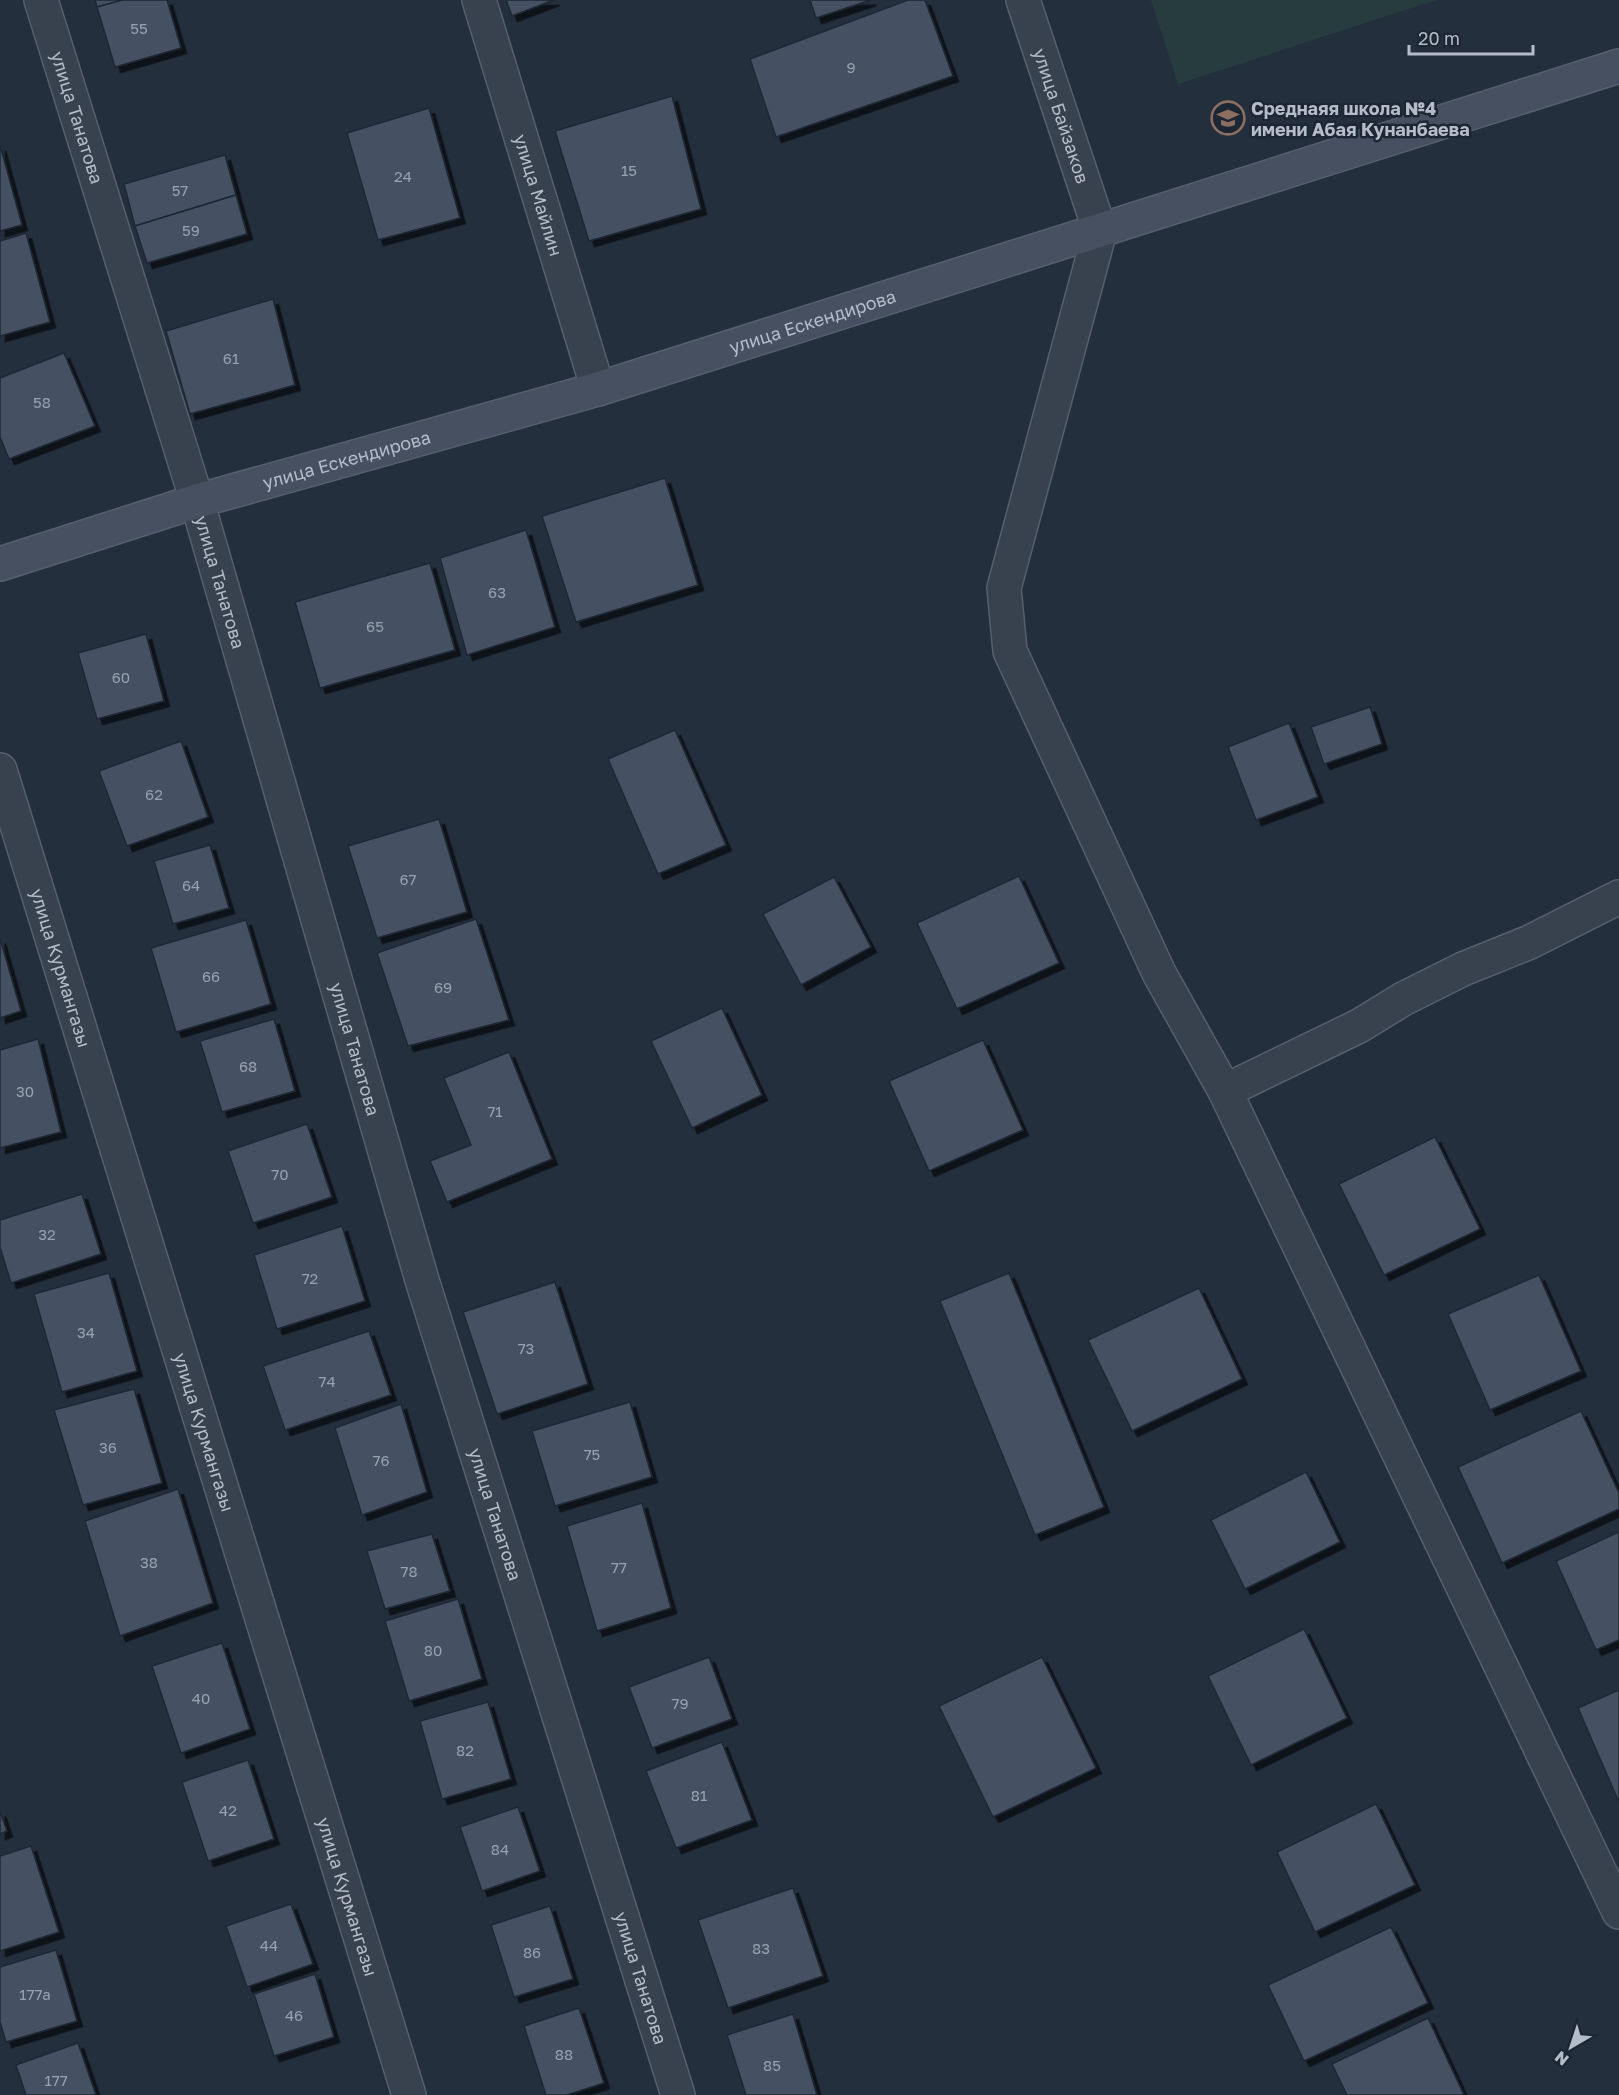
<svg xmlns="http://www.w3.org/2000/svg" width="1619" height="2095" viewBox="0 0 1619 2095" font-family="'Golos Text',sans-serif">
	<defs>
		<filter id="shadow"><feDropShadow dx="5.5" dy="5.5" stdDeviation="0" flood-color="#0009"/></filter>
	</defs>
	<rect width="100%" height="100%" fill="#242f3e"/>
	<path fill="#263c3f" d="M 1151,0 L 1436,0 L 1178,84 Z"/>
	<g fill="#455162" stroke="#1f2835" stroke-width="1.5" filter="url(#shadow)">
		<path d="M 95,0 L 123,0 L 97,7 Z"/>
		<path d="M 123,0 L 167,0 L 181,48 L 115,67 L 97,7 Z"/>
		<path d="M 506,0 L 554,0 L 512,16 Z"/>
		<path d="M 810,0 L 871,0 L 816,18 Z"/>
		<path d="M 908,0 L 925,0 L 953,76 L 776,137 L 750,59 Z"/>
		<path d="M 672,96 L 701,209 L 589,241 L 555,131 Z"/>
		<path d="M 429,108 L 460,218 L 378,240 L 347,133 Z"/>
		<path d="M 0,145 L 22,225 L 0,231 Z"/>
		<path d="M 225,155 L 236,195 L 135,226 L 124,184 Z"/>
		<path d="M 236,195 L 247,234 L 147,263 L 135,226 Z"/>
		<path d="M 26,233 L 50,322 L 0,336 L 0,241 Z"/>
		<path d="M 273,299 L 295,385 L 190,414 L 166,331 Z"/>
		<path d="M 64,353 L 95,426 L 9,459 L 0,437 L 0,378 Z"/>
		<path d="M 665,478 L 698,585 L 576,622 L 542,516 Z"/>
		<path d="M 526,530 L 555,627 L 467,655 L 440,558 Z"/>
		<path d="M 430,563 L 455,650 L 320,688 L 295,602 Z"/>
		<path d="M 146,634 L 164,701 L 97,719 L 78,653 Z"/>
		<path d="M 1370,707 L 1382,744 L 1324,764 L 1311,727 Z"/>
		<path d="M 1289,723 L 1318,797 L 1256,820 L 1228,747 Z"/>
		<path d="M 675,730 L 726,845 L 658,874 L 608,759 Z"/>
		<path d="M 181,741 L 208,817 L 127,846 L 99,771 Z"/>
		<path d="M 439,819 L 467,912 L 377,938 L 348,846 Z"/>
		<path d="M 210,845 L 229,908 L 173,924 L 154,861 Z"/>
		<path d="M 1019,876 L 1059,963 L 957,1009 L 917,923 Z"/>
		<path d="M 834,877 L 871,947 L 801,985 L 763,914 Z"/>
		<path d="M 476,919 L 509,1020 L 408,1046 L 377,953 Z"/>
		<path d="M 246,920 L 271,1004 L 176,1032 L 151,948 Z"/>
		<path d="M 0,938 L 21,1011 L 0,1018 Z"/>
		<path d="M 722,1008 L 762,1095 L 692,1128 L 651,1041 Z"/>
		<path d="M 274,1019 L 295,1091 L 222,1112 L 200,1041 Z"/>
		<path d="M 38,1039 L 61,1132 L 0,1148 L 0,1050 Z"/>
		<path d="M 983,1040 L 1023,1130 L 929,1171 L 889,1081 Z"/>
		<path d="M 509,1052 L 552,1159 L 447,1202 L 430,1161 L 471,1145 L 444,1078 Z"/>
		<path d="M 307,1124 L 332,1197 L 253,1223 L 228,1151 Z"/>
		<path d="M 1435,1137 L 1480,1229 L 1384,1275 L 1339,1184 Z"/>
		<path d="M 82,1194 L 101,1254 L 11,1283 L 0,1247 L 0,1220 Z"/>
		<path d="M 342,1226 L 365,1301 L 277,1329 L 254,1255 Z"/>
		<path d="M 109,1273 L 137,1371 L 62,1392 L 34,1294 Z"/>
		<path d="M 1009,1273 L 1104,1507 L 1035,1535 L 940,1301 Z"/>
		<path d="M 1539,1275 L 1581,1371 L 1490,1410 L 1448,1314 Z"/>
		<path d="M 555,1282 L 588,1384 L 497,1414 L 463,1312 Z"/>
		<path d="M 1199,1288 L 1242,1379 L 1132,1431 L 1088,1340 Z"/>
		<path d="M 369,1331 L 391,1395 L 285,1430 L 263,1366 Z"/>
		<path d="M 134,1389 L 162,1483 L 83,1505 L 54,1410 Z"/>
		<path d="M 630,1402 L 652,1477 L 555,1506 L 532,1431 Z"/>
		<path d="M 401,1404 L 427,1492 L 362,1515 L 335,1428 Z"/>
		<path d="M 1581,1411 L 1619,1493 L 1619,1509 L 1502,1563 L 1458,1467 Z"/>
		<path d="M 1306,1472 L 1340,1542 L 1245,1589 L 1211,1520 Z"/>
		<path d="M 178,1489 L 213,1603 L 120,1636 L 85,1521 Z"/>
		<path d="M 642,1503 L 671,1608 L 597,1631 L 567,1526 Z"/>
		<path d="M 1619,1532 L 1619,1640 L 1596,1650 L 1556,1561 Z"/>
		<path d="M 432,1534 L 450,1591 L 385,1609 L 367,1551 Z"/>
		<path d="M 458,1599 L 482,1679 L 409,1701 L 385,1621 Z"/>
		<path d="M 1304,1629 L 1347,1718 L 1251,1765 L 1208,1676 Z"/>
		<path d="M 222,1643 L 250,1729 L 181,1753 L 152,1666 Z"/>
		<path d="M 709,1657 L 732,1719 L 652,1748 L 629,1687 Z"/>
		<path d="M 1042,1657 L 1096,1768 L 993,1817 L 939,1706 Z"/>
		<path d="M 1619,1690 L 1619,1799 L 1618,1800 L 1578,1708 Z"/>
		<path d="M 488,1702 L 511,1779 L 442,1799 L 420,1721 Z"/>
		<path d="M 722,1742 L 752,1820 L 676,1848 L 646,1771 Z"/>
		<path d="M 248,1760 L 274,1839 L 208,1861 L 182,1782 Z"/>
		<path d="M 1376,1804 L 1415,1885 L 1315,1932 L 1277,1852 Z"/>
		<path d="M 518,1807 L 540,1871 L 482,1891 L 460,1827 Z"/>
		<path d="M 0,1811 L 7,1831 L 0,1834 Z"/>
		<path d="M 31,1846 L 59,1932 L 0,1951 L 0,1856 Z"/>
		<path d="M 793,1888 L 823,1976 L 728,2008 L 698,1920 Z"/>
		<path d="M 291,1904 L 313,1964 L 247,1987 L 226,1926 Z"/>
		<path d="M 550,1906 L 573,1979 L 514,1997 L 491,1925 Z"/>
		<path d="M 1391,1927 L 1428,2003 L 1304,2061 L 1268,1985 Z"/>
		<path d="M 56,1950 L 77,2021 L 6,2042 L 0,2022 L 0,1967 Z"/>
		<path d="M 315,1974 L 334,2037 L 274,2056 L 254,1994 Z"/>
		<path d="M 579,2008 L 604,2083 L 567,2095 L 546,2095 L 524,2026 Z"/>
		<path d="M 793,2014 L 817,2095 L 746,2095 L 727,2035 Z"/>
		<path d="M 1428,2018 L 1464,2095 L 1347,2095 L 1332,2064 Z"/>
		<path d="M 78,2043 L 96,2095 L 26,2095 L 16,2065 Z"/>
	</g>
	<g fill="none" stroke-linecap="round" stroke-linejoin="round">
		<g stroke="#565f6c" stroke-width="36">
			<g id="street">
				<path id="s1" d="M 41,0 L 197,501 L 422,1280 L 678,2095"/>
				<path id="s2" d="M 479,0 L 598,389"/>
				<path id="s3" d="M 1023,0 L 1100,231 L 1004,588 L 1010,651 L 1159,973 L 1225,1091 L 1619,1912"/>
				<path id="s4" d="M 0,770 L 409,2095"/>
				<path d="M 1225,1091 L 1359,1026 L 1403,999 L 1463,969 L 1530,942 L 1619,897"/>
			</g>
		</g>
		<g stroke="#565f6c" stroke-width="36">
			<g id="secondary">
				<path id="s5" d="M 0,564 L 197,501 L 598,389 L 1619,66"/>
			</g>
		</g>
		<use href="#street" stroke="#38414e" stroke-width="33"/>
		<use href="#secondary" stroke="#465061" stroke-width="33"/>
	</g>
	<defs>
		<g id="school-ring" transform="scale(1.725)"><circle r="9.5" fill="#1d2633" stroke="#8d6e63" stroke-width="1.5"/><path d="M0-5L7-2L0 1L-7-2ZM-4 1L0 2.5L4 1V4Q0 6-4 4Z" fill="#8d6e63"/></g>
	</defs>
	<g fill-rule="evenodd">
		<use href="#school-ring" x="1228" y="118"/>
	</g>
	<g text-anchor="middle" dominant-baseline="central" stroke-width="5" stroke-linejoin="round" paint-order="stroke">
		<g font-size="15" fill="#98a1af">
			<text x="139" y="28">55</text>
			<text x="851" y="67">9</text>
			<text x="629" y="170">15</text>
			<text x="403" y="176">24</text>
			<text x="180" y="190">57</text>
			<text x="191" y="230">59</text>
			<text x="231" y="358">61</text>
			<text x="42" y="402">58</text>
			<text x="497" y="592">63</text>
			<text x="375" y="626">65</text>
			<text x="121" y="677">60</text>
			<text x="154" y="794">62</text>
			<text x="408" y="879">67</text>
			<text x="191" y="885">64</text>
			<text x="211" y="976">66</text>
			<text x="443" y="987">69</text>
			<text x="248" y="1066">68</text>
			<text x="25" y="1091">30</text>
			<text x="495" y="1111">71</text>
			<text x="280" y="1174">70</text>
			<text x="47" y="1234">32</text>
			<text x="310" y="1278">72</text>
			<text x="86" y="1332">34</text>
			<text x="526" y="1348">73</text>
			<text x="327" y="1381">74</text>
			<text x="108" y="1447">36</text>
			<text x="592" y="1454">75</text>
			<text x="381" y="1460">76</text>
			<text x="149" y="1562">38</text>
			<text x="619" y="1567">77</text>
			<text x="409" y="1571">78</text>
			<text x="433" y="1650">80</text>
			<text x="201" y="1698">40</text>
			<text x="680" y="1703">79</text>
			<text x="465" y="1750">82</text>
			<text x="699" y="1795">81</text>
			<text x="228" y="1810">42</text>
			<text x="500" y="1849">84</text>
			<text x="269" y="1945">44</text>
			<text x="761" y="1948">83</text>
			<text x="532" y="1952">86</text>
			<text x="35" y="1994">177а</text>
			<text x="294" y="2015">46</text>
			<text x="564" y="2054">88</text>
			<text x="772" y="2065">85</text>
			<text x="56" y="2080">177</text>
		</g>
		<g font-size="18" font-weight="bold" fill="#b4bcc9" stroke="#1d2633" text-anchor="start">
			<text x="1251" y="108">Среднаяя школа №4<tspan x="1251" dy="21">имени Абая Кунанбаева</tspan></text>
		</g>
		<g font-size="18" fill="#b4bcc9" stroke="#1d2633">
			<text stroke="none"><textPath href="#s3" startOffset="122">улица Байзаков</textPath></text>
			<text stroke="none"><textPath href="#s1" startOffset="123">улица Танатова</textPath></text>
			<text stroke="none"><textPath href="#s2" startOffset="204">улица Майлин</textPath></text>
			<text stroke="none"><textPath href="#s5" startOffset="848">улица Ескендирова</textPath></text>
			<text stroke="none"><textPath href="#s5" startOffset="362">улица Ескендирова</textPath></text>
			<text stroke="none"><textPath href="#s1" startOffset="609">улица Танатова</textPath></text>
			<text stroke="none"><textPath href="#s4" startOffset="207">улица Курмангазы</textPath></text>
			<text stroke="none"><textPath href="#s1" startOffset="1095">улица Танатова</textPath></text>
			<text stroke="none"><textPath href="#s4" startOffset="693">улица Курмангазы</textPath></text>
			<text stroke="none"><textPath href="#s1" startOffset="1581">улица Танатова</textPath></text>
			<text stroke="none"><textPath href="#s4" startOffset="1179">улица Курмангазы</textPath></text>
			<text stroke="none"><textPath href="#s1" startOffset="2067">улица Танатова</textPath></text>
		</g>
	</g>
	<g transform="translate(1571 2047) rotate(219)" stroke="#1d2633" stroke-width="4.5" paint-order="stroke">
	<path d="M0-4.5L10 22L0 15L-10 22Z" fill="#b4bcc9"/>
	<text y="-9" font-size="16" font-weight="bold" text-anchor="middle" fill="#b4bcc9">N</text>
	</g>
	<path d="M1409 45v9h124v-9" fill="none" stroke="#b4bcc9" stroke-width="3"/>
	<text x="1418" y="45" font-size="18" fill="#b4bcc9" stroke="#1d2633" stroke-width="4.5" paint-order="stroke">20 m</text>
</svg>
